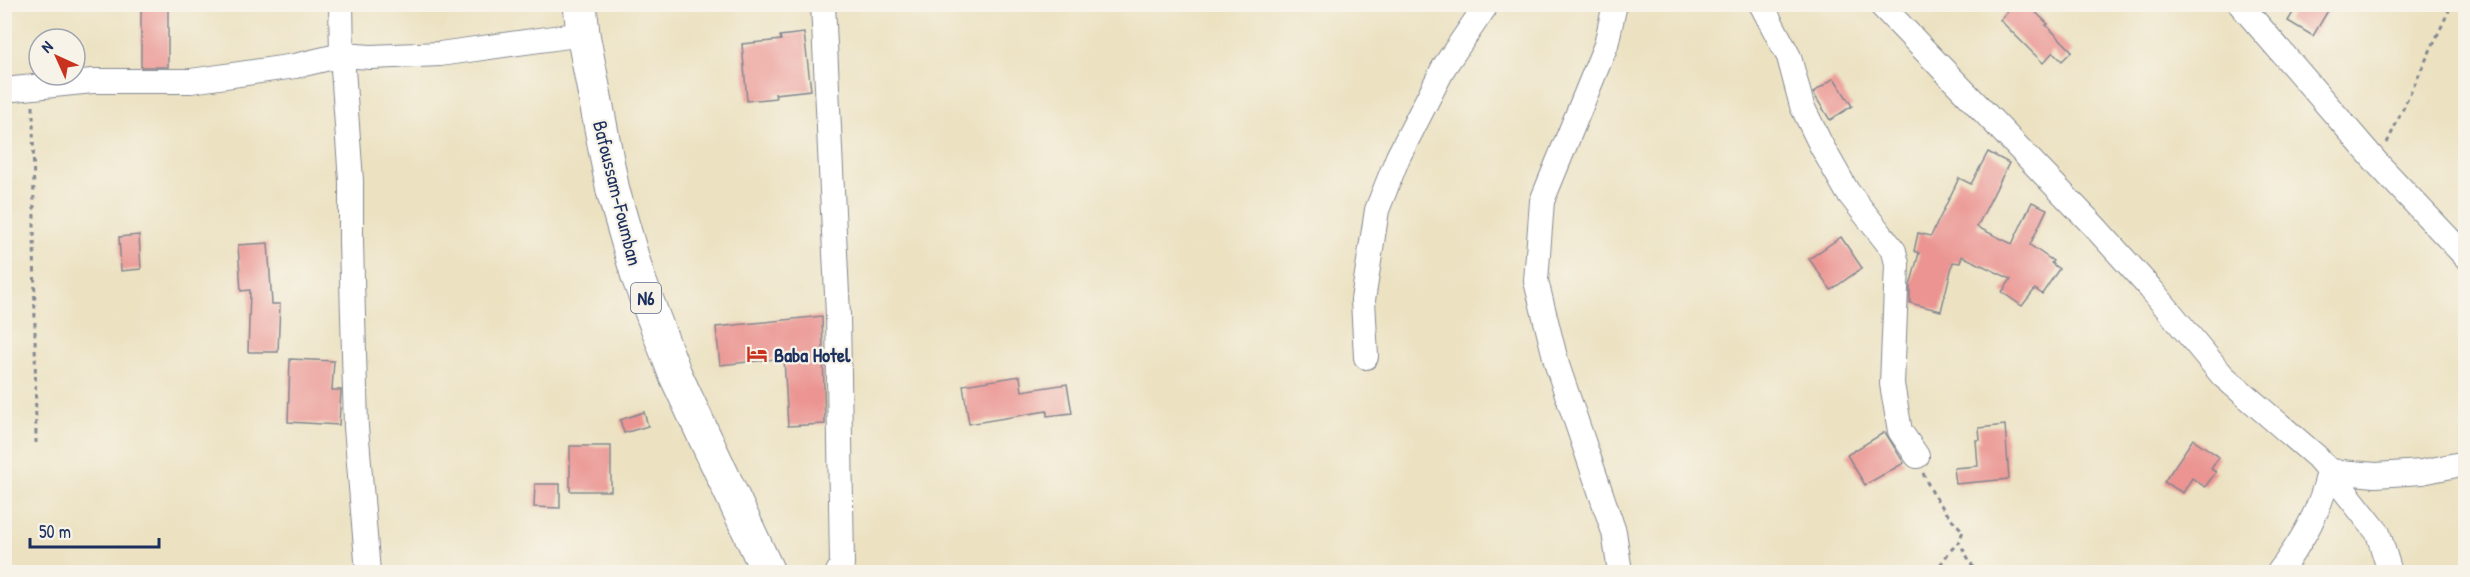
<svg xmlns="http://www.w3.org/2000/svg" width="2470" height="577" viewBox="0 0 2470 577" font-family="'Patrick Hand',sans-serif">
	<rect width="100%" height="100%" fill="#f7f3e8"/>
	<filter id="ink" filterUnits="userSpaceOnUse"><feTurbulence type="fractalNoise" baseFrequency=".0167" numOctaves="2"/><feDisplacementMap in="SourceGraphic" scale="12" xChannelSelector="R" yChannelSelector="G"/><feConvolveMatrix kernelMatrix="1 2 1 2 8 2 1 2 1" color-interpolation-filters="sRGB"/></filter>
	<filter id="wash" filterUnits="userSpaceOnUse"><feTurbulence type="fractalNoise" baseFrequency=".008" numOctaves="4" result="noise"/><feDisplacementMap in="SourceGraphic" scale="24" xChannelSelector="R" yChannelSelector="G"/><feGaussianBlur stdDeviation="1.35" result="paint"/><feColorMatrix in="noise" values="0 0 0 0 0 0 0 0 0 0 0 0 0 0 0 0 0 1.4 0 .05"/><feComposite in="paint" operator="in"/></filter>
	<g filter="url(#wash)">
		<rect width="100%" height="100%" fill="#ece2c2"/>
		<g id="blocks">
			<g fill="#eb9492">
				<path d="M 2014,4 L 2027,4 L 2048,24 L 2046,25 L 2072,51 L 2062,61 L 2053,52 L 2043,63 L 2000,20 Z"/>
				<path d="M 2298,4 L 2322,4 L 2329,9 L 2313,36 L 2288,21 Z"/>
				<rect x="141" y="6" width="27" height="61"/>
				<path d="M 804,33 L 811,90 L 775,94 L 776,98 L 747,101 L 742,44 L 781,40 L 780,36 Z"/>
				<path d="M 1834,78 L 1852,106 L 1830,120 L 1813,93 Z"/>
				<path d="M 1988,152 L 2009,163 L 1977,227 L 2012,244 L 2032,202 L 2047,209 L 2030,245 L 2053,261 L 2051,263 L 2059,269 L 2042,294 L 2035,289 L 2022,306 L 2002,292 L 2011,279 L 1962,256 L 1960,263 L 1953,262 L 1941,311 L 1910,303 L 1910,286 L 1919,253 L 1914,251 L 1918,233 L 1931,236 L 1959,178 L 1971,184 Z"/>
				<path d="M 139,235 L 141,269 L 121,271 L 119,237 Z"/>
				<path d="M 1841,237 L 1862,268 L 1831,290 L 1809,259 Z"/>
				<path d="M 268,243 L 272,304 L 280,304 L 278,352 L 248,352 L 250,290 L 241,291 L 238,245 Z"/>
				<path d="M 822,316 L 825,424 L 788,426 L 784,358 L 720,365 L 716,327 Z"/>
				<path d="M 290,359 L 334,361 L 332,390 L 341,390 L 339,425 L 288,422 Z"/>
				<path d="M 1020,376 L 1022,391 L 1067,384 L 1072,413 L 1047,416 L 1047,411 L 969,424 L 963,385 Z"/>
				<path d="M 644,412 L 648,426 L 624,433 L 620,420 Z"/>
				<path d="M 2005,425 L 2009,479 L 1956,484 L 1954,468 L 1978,466 L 1976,440 L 1980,440 L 1979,428 Z"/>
				<path d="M 1885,432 L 1904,463 L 1865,485 L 1847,455 Z"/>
				<path d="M 2193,439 L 2219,457 L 2211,469 L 2216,472 L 2205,487 L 2192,478 L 2183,493 L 2164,482 Z"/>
				<rect x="570" y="446" width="41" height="45"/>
				<path d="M 535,484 L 560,484 L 560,508 L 534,507 Z"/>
			</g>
		</g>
	</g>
	<g filter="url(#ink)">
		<use href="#blocks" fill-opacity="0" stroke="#848890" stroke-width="1.5"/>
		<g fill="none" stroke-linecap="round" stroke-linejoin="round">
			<g stroke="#848890" stroke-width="26">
				<g id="minor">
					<path d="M 341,4 L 342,55 L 351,181 L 351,242 L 356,427 L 368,572"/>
					<path d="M 823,4 L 838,315 L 842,565 L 838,572"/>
					<path d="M 1615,4 L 1606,45 L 1542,201 L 1536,281 L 1557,365 L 1614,532 L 1620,572"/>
					<path d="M 1761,4 L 1789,57 L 1802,106 L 1821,145 L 1847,191 L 1894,251 L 1897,264 L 1892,384 L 1900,431 L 1917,456"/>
					<path d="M 1880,4 L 2094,226 L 2150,288 L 2223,376 L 2317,457 L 2329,471 C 2321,510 2302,541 2279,572"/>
					<path d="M 2240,4 L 2378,164 L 2466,257"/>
					<path d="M 4,90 L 93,81 L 191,81 L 295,66 L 342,55 L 371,57 L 440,54 L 583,34"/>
					<path d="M 1366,357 L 1363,300 L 1377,210 L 1398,157 L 1444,67 L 1487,4"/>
					<path d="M 2390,572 L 2378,533 L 2329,471 L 2376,475 L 2422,472 L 2466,463"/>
				</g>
			</g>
			<g stroke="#848890" stroke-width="35">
				<path id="highway" d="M 580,4 L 583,34 L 613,191 L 638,277 L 675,374 L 768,572"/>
			</g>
			<g stroke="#848890" stroke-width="3" stroke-dasharray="4.5 4.5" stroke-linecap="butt">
				<path d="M 33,106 L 36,443"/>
				<path d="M 2387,143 L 2452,4"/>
				<path d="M 1923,473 C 1932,495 1946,514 1963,531 L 1959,542"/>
				<path d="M 1935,572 L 1950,551 L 1959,542 L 1976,572"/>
			</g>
			<use href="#minor" stroke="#fff" stroke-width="24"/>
			<use href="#highway" stroke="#fff" stroke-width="33"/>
		</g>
	</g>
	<defs>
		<g id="hotel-bare" transform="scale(1.62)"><path d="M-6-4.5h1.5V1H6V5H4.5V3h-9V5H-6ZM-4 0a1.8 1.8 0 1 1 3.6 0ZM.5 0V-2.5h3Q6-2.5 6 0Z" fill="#c8321e" stroke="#f7f3e8" stroke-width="2.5" paint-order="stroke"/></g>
	</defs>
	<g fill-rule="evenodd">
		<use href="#hotel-bare" x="757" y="354"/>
	</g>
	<g text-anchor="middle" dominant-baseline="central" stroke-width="4.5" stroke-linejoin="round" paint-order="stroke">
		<rect fill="#f7f3e8" stroke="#5d6a87" stroke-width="1.5" x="631" y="283" width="30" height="30" rx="4.5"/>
		<g font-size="18" font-weight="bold" fill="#1b2f5e">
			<text x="646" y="298">N6</text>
		</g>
		<g font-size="20" fill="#1b2f5e" stroke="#f7f3e8">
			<text transform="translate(618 193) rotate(76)">Bafoussam-Foumban</text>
		</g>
		<g font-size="20" font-weight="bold" fill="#1b2f5e" stroke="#f7f3e8" text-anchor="start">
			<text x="774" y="354">Baba Hotel</text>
		</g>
	</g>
	<rect width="2470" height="577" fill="none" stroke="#f7f3e8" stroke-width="24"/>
	<g transform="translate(57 57) rotate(315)"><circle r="28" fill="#f7f3e8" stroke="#9fa5b1" stroke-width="1.5"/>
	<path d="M0-4.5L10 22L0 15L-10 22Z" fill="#c8321e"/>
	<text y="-9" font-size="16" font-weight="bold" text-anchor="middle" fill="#1b2f5e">N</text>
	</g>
	<path d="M30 538v9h129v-9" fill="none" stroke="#1b2f5e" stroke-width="3"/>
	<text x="39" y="538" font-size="18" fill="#1b2f5e" stroke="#f7f3e8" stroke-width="4.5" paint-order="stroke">50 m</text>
</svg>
